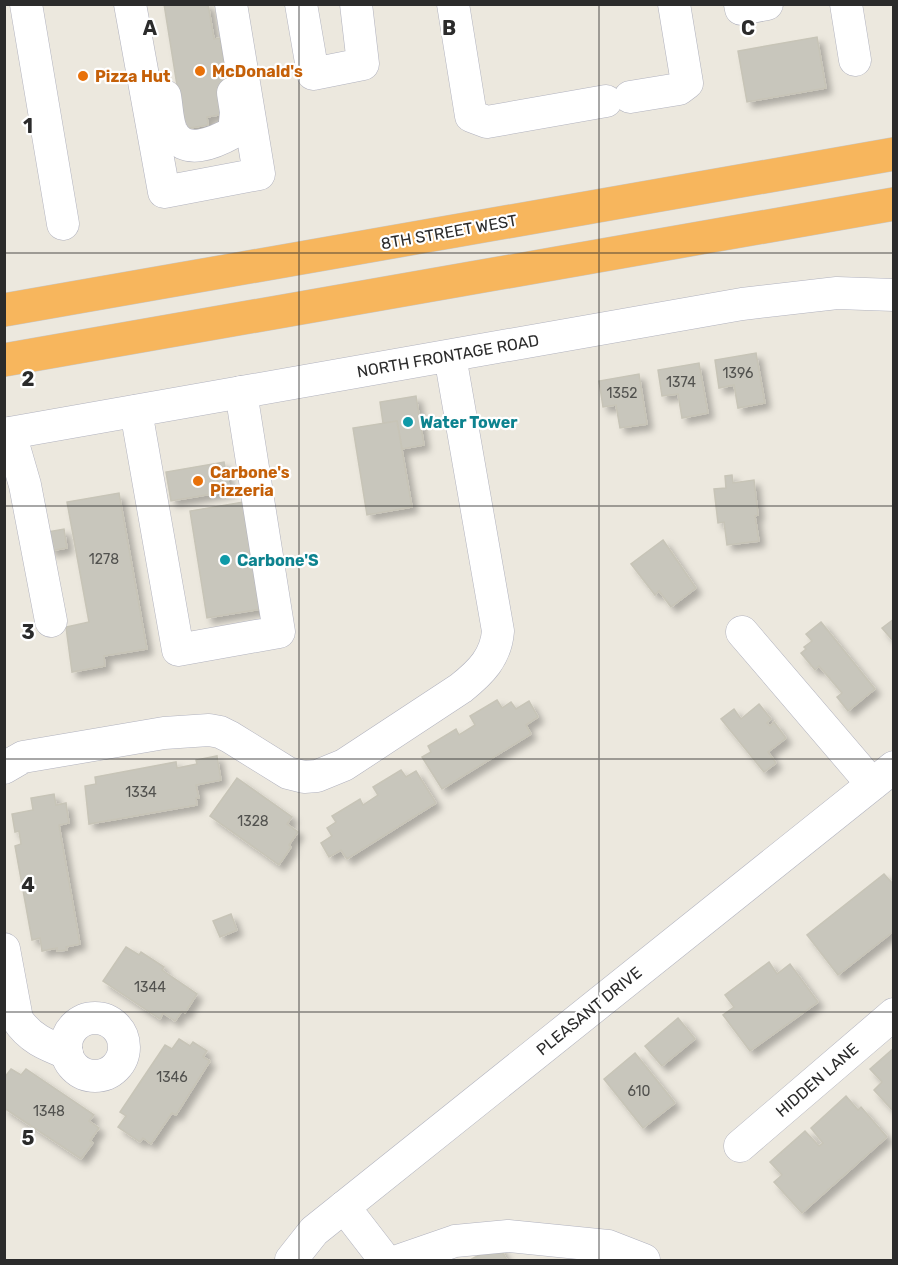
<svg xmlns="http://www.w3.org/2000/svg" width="898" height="1265" viewBox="0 0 898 1265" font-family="Rubik,sans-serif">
	<defs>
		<filter id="shadow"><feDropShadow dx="5.5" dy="5.5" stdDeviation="3" flood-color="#0004"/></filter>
	</defs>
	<rect width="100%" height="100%" fill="#ece8de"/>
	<g fill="#c8c6bc" stroke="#c7c4b7" stroke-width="1.5" filter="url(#shadow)">
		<path d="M 164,4 L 208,4 L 214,39 L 220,38 L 230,103 L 224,114 L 207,117 L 208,125 L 184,129 Z"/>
		<path d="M 817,37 L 826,88 L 747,102 L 738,51 Z"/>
		<path d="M 756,353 L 765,403 L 738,408 L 734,385 L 719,388 L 715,360 Z"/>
		<path d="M 699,363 L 708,413 L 682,418 L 678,394 L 662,396 L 658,370 Z"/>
		<path d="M 639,374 L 647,424 L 620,428 L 616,405 L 603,407 L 599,381 Z"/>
		<path d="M 416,396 L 424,445 L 402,449 L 397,421 L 383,423 L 380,402 Z"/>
		<path d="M 397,421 L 412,507 L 367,515 L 353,428 Z"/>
		<path d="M 224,462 L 230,491 L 171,501 L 166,472 Z"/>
		<path d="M 732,475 L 733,483 L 754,480 L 758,515 L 755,516 L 759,541 L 727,545 L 724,522 L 718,523 L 714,489 L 726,488 L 725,476 Z"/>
		<path d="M 119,493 L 147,649 L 104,656 L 105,666 L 72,672 L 66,627 L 89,622 L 67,502 Z"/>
		<path d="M 243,502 L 261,609 L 207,618 L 190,511 Z"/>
		<path d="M 64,529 L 67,548 L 50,551 L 47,532 Z"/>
		<path d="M 663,540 L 696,588 L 671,607 L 659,591 L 655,595 L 631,564 Z"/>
		<path d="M 894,619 L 894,642 L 882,628 Z"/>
		<path d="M 821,622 L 875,689 L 848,711 L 837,697 L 842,693 L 819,666 L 815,670 L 801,653 L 806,649 L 804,647 L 812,641 L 806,634 Z"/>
		<path d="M 497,700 L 502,708 L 511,702 L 516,709 L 529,701 L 538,717 L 526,725 L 531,734 L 442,789 L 422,757 L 431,752 L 428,746 L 456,729 L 459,735 L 475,725 L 470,716 Z"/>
		<path d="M 759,704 L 771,719 L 767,723 L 770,726 L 774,722 L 786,738 L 768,752 L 776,763 L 764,772 L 721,719 L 734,709 L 741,719 Z"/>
		<path d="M 217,756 L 221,780 L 196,785 L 199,798 L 196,798 L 197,805 L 89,824 L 85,786 L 96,784 L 95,777 L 176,762 L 177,768 L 197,764 L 196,760 Z"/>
		<path d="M 401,770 L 406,777 L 416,771 L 436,803 L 347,859 L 341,850 L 329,857 L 321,843 L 332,836 L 327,828 L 336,822 L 332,816 L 360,799 L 363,805 L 378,795 L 373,787 Z"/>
		<path d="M 237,778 L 292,817 L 287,824 L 298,832 L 289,845 L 291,847 L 279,865 L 210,816 Z"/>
		<path d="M 54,794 L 56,805 L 66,803 L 69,823 L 59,825 L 80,944 L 66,947 L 67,950 L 57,951 L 57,948 L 42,951 L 40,938 L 32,940 L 15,846 L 21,844 L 19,831 L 15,832 L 12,814 L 33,810 L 31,798 Z"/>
		<path d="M 884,874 L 894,885 L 894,931 L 838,975 L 807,935 Z"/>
		<path d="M 231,914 L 237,930 L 220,937 L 213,921 Z"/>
		<path d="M 126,947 L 139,955 L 141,952 L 164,967 L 162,970 L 197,994 L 185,1013 L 182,1011 L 175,1021 L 163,1013 L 160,1019 L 103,981 Z"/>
		<path d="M 769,962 L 777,974 L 790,964 L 818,1002 L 750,1051 L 723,1015 L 734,1007 L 725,995 Z"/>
		<path d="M 678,1018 L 695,1039 L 662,1066 L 645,1046 Z"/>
		<path d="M 179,1039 L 190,1046 L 193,1042 L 207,1051 L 203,1057 L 210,1061 L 176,1115 L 172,1113 L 151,1144 L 143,1138 L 140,1142 L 118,1127 L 126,1116 L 120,1112 L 165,1045 L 172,1049 Z"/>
		<path d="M 894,1048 L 894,1112 L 874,1090 L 882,1082 L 870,1069 Z"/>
		<path d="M 635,1053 L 675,1103 L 643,1128 L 604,1079 Z"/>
		<path d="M 11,1069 L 21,1075 L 26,1069 L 94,1115 L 89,1121 L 99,1128 L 90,1141 L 93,1143 L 81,1159 L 4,1108 L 4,1078 Z"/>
		<path d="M 846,1096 L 858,1110 L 861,1107 L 887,1137 L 802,1213 L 774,1182 L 782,1175 L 770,1162 L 805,1131 L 819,1146 L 823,1143 L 811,1128 Z"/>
		<path d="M 498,1245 L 507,1260 L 470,1260 Z"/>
	</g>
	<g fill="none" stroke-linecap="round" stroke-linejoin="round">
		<g stroke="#b1b2be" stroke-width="33">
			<g id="minor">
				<path d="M 26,4 L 63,224"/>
				<path d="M 130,4 L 164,192 L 259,174 L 231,4"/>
				<path d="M 301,4 L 313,74 L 363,64 L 356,4"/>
				<path d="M 453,4 L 471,116 L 487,122 L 606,101"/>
				<path d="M 740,4 L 741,9 L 767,4"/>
				<path d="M 846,4 L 855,60"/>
				<path d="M 165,96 C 167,107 167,120 171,130 C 183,158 216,142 234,132 L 236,112 L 233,93"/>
				<path d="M 630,97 L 679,89 L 687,83 L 674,4"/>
				<path d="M 136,411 L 178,650 L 279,632 L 241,392"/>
				<path d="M 10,433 L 25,485 L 51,621"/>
				<path d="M 4,434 L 742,304 L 837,293 L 894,295"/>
				<path d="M 742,632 L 872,784"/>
				<path d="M 4,768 L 23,757 L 164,733 L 209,730 L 220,732 L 230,737 L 288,773 L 304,777 L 317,776 L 344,765 L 461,688 C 481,672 496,657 498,631 L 450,356"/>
				<path d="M 4,949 L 17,1019 C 29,1038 46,1045 67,1053"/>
				<circle cx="95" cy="1047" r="29"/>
				<path d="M 740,1146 L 894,1014"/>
				<path d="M 344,1207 L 385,1260"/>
				<path d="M 291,1260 L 314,1231 L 894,767"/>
				<path d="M 400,1260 L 455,1241 L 508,1236 L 608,1246 L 644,1260"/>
			</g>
		</g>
		<g stroke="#c8c8c8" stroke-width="34">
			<g id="highway">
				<path d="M 4,310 L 894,154"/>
				<path d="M 4,360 L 894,204"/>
			</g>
		</g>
		<use href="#minor" stroke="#fff" stroke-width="32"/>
		<use href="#highway" stroke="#f7b65d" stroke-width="33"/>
	</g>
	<path fill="none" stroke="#2b2b2b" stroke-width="1.5" stroke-opacity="0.55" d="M 299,4 L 299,1260M 599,4 L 599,1260M 4,253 L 894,253M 4,506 L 894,506M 4,759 L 894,759M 4,1012 L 894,1012"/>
	<g fill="#e8710a" stroke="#fff" stroke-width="2">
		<circle cx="200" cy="71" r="6"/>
		<circle cx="83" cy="76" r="6"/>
		<circle cx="198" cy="481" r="6"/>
	</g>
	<g fill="#0f9aa8" stroke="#fff" stroke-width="2">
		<circle cx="408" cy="422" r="6"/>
		<circle cx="225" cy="560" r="6"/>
	</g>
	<g text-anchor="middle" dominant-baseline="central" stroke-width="4.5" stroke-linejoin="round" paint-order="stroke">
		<g font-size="14" fill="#52524f">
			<text x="738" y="373">1396</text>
			<text x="681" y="382">1374</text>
			<text x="622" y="393">1352</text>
			<text x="104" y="559">1278</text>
			<text x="141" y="792">1334</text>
			<text x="253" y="821">1328</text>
			<text x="150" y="987">1344</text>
			<text x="172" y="1077">1346</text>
			<text x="639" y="1091">610</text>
			<text x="49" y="1111">1348</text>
		</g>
		<g font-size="16" font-weight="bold" fill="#c56008" stroke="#fff" text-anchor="start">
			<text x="212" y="71">McDonald's</text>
			<text x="95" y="76">Pizza Hut</text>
			<text x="210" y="472">Carbone's<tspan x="210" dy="18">Pizzeria</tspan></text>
		</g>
		<g font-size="16" fill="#2b2b2b" stroke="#fff">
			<text transform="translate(449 232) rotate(-10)">8TH STREET WEST</text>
			<text transform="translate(448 356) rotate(-10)">NORTH FRONTAGE ROAD</text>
			<text transform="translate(589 1011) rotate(-39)">PLEASANT DRIVE</text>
			<text transform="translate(817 1080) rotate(-41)">HIDDEN LANE</text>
		</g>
		<g font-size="16" font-weight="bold" fill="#0d838f" stroke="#fff" text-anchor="start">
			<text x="420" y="422">Water Tower</text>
			<text x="237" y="560">Carbone'S</text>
		</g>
	</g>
	<g font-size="20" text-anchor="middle" font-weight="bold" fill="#2b2b2b" stroke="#fff" stroke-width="4.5" stroke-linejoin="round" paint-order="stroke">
		<text x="150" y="35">A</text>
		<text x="449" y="35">B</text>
		<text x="748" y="35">C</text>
		<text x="28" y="133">1</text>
		<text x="28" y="386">2</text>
		<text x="28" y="639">3</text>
		<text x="28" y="892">4</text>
		<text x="28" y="1145">5</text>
	</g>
	<rect width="898" height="1265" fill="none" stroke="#2b2b2b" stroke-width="12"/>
</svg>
